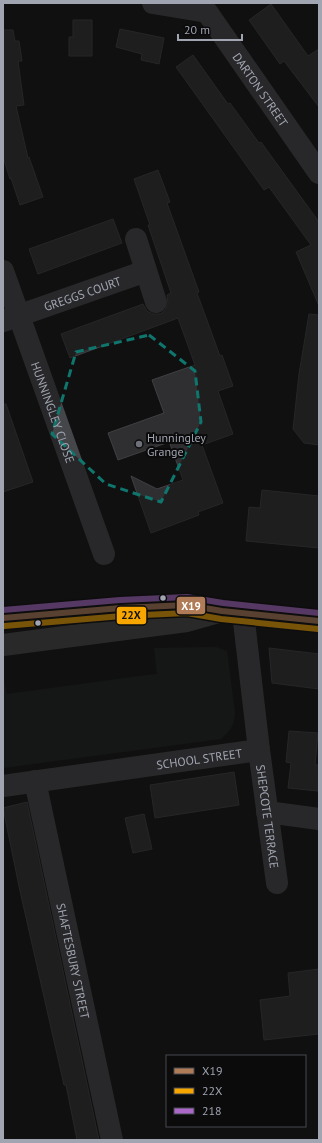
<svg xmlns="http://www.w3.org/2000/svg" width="322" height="1143" viewBox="0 0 322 1143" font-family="'PT Sans',sans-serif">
	<rect width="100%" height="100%" fill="#101011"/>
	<path fill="#1a211b" d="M 216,647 L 227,651 L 235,713 C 234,727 230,730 221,739 L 3,768 L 3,675 L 7,694 L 147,675 L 157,674 L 154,648 Z"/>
	<g fill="#2f2f31" stroke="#404044">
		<path d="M 271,4 L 308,56 L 319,49 L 319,107 L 284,61 L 280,64 L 249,20 Z"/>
		<path d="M 73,20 L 92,20 L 92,56 L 69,56 L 69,37 L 73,37 Z"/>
		<path d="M 120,29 L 164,38 L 159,64 L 141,60 L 142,54 L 116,47 Z"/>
		<path d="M 3,30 L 13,30 L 15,41 L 19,41 L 22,61 L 18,61 L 24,105 L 16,106 L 28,158 L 29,157 L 43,197 L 20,205 L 11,178 L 10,179 L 3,157 Z"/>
		<path d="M 193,55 L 228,104 L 230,103 L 259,143 L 261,142 L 319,222 L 319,306 L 296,252 L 311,245 L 269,187 L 264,190 L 176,67 Z"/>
		<path d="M 158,170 L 170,202 L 167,203 L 199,292 L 197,293 L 220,356 L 222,355 L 233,386 L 218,391 L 233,434 L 202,445 L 223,503 L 198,512 L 199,515 L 151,533 L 131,476 L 157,489 L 183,480 L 170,444 L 172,441 L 118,460 L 108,433 L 164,413 L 152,380 L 195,365 L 178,318 L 70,358 L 61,334 L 143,304 L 147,311 L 153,314 L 160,314 L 165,310 L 168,304 L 167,295 L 171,293 L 148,225 L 150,225 L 134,179 Z"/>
		<path d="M 113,219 L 122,243 L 38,274 L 29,249 Z"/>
		<path d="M 309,314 L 319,315 L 319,445 L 304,443 L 293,429 L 299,374 Z"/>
		<path d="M 3,404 L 6,404 L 33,482 L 3,492 Z"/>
		<path d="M 262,490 L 319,496 L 319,548 L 246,541 L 249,507 L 260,508 Z"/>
		<path d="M 269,648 L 319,654 L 319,689 L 272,683 Z"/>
		<path d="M 289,731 L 318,733 L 315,765 L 319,765 L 318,791 L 288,788 L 291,763 L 286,762 Z"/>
		<path d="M 234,772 L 239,805 L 155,818 L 150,785 Z"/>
		<path d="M 27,802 L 99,1140 L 77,1140 L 66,1085 L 64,1085 L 20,891 L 3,808 Z"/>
		<path d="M 144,814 L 152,849 L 133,853 L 125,818 Z"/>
		<path d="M 319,969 L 319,1034 L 264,1040 L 260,1000 L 290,996 L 288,973 Z"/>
	</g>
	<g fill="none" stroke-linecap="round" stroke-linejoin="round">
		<g stroke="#454649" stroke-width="22">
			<path id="s1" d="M 153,3 L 207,12 L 319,173"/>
			<path d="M 136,239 L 156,302"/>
			<path id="s2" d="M 3,271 L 104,554"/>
			<path id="s3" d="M 3,321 L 146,271"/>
			<path id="s4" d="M 259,750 L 277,883"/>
			<path id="s5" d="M 35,781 L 112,1140"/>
			<path id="s6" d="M 3,786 L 259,750 L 243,613"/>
			<path d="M 267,812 L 319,819"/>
		</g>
		<g stroke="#47474b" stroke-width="22">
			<path d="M 3,618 L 121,608 L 187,605 L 222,611 L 319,621"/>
			<path d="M 3,645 L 187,621 L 219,612"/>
		</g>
		<g stroke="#0b0b0c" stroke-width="9">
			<path id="bus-1" d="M 3,618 L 121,608 L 187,605 L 222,611 L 319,621"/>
		</g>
		<g stroke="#0b0b0c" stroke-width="9">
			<path id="bus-2" d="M 4,626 L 122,616 L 187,613 L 221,619 L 318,629"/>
		</g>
		<g stroke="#0b0b0c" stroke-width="9">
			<path id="bus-3" d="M 3,610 L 120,600 L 187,597 L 223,603 L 319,613"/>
		</g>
		<use href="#bus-1" stroke="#b07c57" stroke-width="6"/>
		<use href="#bus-2" stroke="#f7a600" stroke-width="6"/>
		<use href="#bus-3" stroke="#ac68c9" stroke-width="6"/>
	</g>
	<path d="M0 0H322V1143H0ZM 149,335 L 195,371 L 201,422 L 161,502 L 106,484 L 52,434 L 76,352 Z" fill="#101011" fill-opacity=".55" fill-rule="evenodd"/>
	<path fill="none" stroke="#0f766e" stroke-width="3" stroke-dasharray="8 5" stroke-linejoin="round" d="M 149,335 L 195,371 L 201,422 L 161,502 L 106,484 L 52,434 L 76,352 Z"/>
	<circle fill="#6e717a" stroke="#0b0b0c" stroke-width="1.5" cx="139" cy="444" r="4"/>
	<g fill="#a1a5b2" stroke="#0b0b0c" stroke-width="1.5">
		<circle cx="163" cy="598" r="3.5"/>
		<circle cx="38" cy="623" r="3.5"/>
	</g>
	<g text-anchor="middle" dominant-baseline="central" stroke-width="4" stroke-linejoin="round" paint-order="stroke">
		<g font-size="12" fill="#a1a5b2" stroke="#0b0b0c">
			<text stroke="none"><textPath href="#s1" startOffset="149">DARTON STREET</textPath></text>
			<text stroke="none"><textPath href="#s3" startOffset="84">GREGGS COURT</textPath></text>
			<text stroke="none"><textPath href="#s2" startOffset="150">HUNNINGLEY CLOSE</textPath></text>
			<text stroke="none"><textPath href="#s6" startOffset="198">SCHOOL STREET</textPath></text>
			<text stroke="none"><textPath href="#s4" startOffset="67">SHEPCOTE TERRACE</textPath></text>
			<text stroke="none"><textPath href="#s5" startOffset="184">SHAFTESBURY STREET</textPath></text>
		</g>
		<g font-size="12" fill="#a1a5b2" stroke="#0b0b0c" text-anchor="start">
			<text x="147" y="437">Hunningley<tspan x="147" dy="14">Grange</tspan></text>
		</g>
	</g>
	<g stroke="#0b0b0c" stroke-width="1.5">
		<rect x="176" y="596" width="30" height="19" rx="4" fill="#b07c57"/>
		<rect x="116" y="606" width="31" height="19" rx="4" fill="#f7a600"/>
	</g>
	<g font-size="11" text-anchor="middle" font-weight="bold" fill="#fff">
		<text x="191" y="610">X19</text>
	</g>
	<g font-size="11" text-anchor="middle" font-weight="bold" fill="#111">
		<text x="131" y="619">22X</text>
	</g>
	<rect width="322" height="1143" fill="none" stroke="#a1a5b2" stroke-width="8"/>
	<rect x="166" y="1055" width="140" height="72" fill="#0b0b0c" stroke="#47494e"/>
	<rect x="174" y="1068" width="20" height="6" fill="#b07c57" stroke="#47494e"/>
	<text x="202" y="1075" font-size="12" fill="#a1a5b2">X19</text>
	<rect x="174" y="1088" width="20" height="6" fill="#f7a600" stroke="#47494e"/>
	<text x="202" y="1095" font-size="12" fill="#a1a5b2">22X</text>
	<rect x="174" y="1108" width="20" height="6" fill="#ac68c9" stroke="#47494e"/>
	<text x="202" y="1115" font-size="12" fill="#a1a5b2">218</text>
	<path d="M178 34v6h64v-6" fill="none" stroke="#a1a5b2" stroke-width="2"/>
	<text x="184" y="34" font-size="12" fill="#a1a5b2" stroke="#0b0b0c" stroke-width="3" paint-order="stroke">20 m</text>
</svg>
